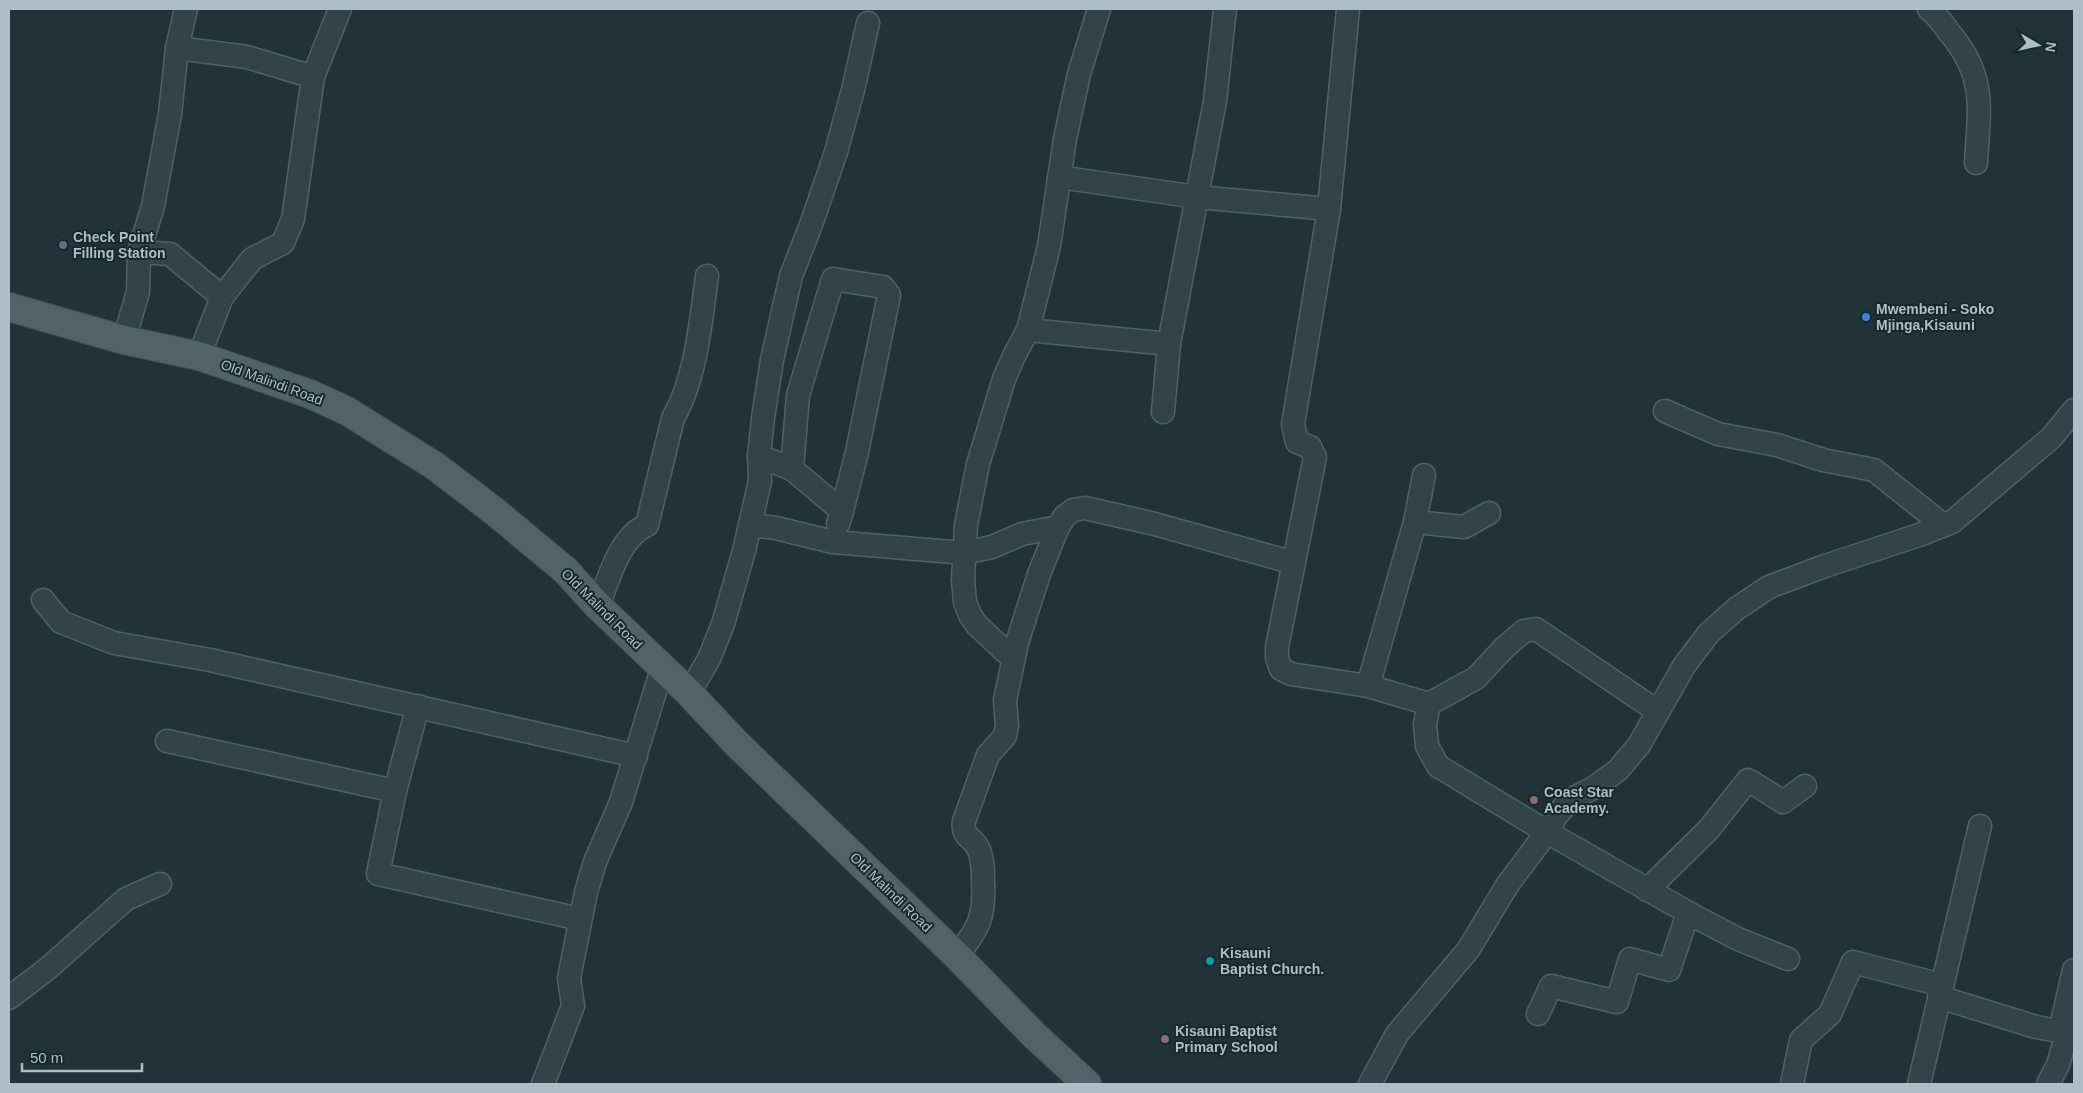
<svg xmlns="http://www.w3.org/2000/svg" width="2083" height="1093" viewBox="0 0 2083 1093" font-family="Arial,sans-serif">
	<rect width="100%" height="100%" fill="#1f3338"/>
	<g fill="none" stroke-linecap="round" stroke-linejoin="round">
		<g stroke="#506167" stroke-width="25">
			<g id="minor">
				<path d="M 1348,9 L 1329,209 L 1293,424 L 1297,442 L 1310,447 L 1315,457 L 1277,647 L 1277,658 L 1281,669 L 1291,674 L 1368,686 L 1429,704 L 1476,678 L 1505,647 L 1524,631 L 1536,629 L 1657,711"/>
				<path d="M 1929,9 C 1937,15 1943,24 1949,32 C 1987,77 1979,108 1976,163"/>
				<path d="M 177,48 L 247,57 L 313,77 L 293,219 L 283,243 L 252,259 L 222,297 L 199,356"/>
				<path d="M 313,77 L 340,9"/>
				<path d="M 1059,177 L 1197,197 L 1329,209"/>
				<path d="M 139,252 L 170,254 L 222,297"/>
				<path d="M 1028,330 L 1169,344"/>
				<path d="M 124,340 L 138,292 L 139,252 L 153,206 L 170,114 L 177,48 L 186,9"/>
				<path d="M 1665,411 L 1718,434 L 1777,445 L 1823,460 L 1874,470 L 1943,525"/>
				<path d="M 1163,412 L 1169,344 L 1215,101 L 1225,9"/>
				<path d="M 759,456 L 792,469 L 842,511 L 838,524"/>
				<path d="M 792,469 L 798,395 L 833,279 L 883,287 L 889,295 L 857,452 L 842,511"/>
				<path d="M 1415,522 L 1464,527 L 1489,513"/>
				<path d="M 750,525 L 776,528 L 833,542 L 964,553 L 992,547 L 1022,534 L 1058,527 L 1065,516 L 1073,510 L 1085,508 L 1151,523 L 1294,563"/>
				<path d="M 43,600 L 61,622 L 114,643 L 210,660 L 636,756"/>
				<path d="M 598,606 C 609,579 619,537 647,525 L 673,418 C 696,379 701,320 707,276"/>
				<path d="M 1013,659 L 977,625 L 970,615 L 965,602 L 963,579 L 966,525 L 978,464 L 1004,379 L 1014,356 L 1028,330 L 1049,246 L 1065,139 L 1079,74 L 1099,9"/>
				<path d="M 1368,686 L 1415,522 L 1424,475"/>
				<path d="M 689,693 L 709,659 L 723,624 L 744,551 L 760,481 L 759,456 L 763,418 L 772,360 L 791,276 L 812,222 L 836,152 L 853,90 L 868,23"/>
				<path d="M 1429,704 L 1425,724 L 1427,746 L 1438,766 L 1547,832 L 1694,916 L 1738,939 L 1788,959"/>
				<path d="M 418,706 L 395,791 L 378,874 L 580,919"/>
				<path d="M 167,741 L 395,791"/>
				<path d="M 1647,890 L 1709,829 L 1748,780 L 1783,802 L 1805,786"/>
				<path d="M 957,956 C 979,928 985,917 983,881 C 983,870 983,860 979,850 C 974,837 961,838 964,821 L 988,755 L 1005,736 L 1007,726 L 1005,700 L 1017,643 L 1039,574 L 1058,527"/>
				<path d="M 1939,997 L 2036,1027 L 2074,1034"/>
				<path d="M 9,998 L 46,970 L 126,899 L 160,884"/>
				<path d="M 1538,1014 L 1551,986 L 1617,1002 L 1630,959 L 1669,970 L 1688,913"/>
				<path d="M 2060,1031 L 2074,970"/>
				<path d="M 543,1084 L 573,1006 L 569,978 L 586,892 L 595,862 L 621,802 L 662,669"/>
				<path d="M 1370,1084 L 1397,1034 L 1468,950 L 1508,884 L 1547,832 L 1556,816 L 1570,800 L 1595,787 L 1618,770 L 1639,745 L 1684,666 L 1708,634 L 1736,609 L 1769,587 L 1825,566 L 1919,535 L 1952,522 L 2051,438 L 2074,410"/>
				<path d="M 1792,1084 L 1801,1040 L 1830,1014 L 1853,962 L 1942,985"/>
				<path d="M 1919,1084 L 1980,826"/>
				<path d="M 2048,1084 L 2058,1065 L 2067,1033"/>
			</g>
		</g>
		<g stroke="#3f4f55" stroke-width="30">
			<path id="major" d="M 9,307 L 124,340 L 199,356 L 310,394 L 347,411 L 435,466 L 494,511 L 565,570 L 598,606 L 689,693 L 737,744 L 957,956 L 1034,1035 L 1087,1084"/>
		</g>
		<use href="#minor" stroke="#324449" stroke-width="22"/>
		<use href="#major" stroke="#506369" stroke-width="28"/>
	</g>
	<circle fill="#5c6f8a" stroke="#18282d" stroke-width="2" cx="63" cy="245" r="5"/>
	<circle fill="#3f7fe0" stroke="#18282d" stroke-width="2" cx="1866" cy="317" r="5"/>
	<g fill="#8d6e63" stroke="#18282d" stroke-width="2">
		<circle cx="1534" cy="800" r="5"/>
		<circle cx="1165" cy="1039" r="5"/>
	</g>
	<circle fill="#0f9aa8" stroke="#18282d" stroke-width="2" cx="1210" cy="961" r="5"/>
	<g text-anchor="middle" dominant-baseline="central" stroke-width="4" stroke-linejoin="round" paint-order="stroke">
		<g font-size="14" font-weight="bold" fill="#acbfc6" stroke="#18282d" text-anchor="start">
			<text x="73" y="237">Check Point<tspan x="73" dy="16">Filling Station</tspan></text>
			<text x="1876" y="309">Mwembeni - Soko<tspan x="1876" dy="16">Mjinga,Kisauni</tspan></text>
			<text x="1544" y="792">Coast Star<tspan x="1544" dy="16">Academy.</tspan></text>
			<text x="1220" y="953">Kisauni<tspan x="1220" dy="16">Baptist Church.</tspan></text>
			<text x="1175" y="1031">Kisauni Baptist<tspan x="1175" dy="16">Primary School</tspan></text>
		</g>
		<g font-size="14" fill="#acbfc6" stroke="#18282d">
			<text transform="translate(272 382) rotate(20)">Old Malindi Road</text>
			<text transform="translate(602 609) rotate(45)">Old Malindi Road</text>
			<text transform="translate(891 892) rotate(44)">Old Malindi Road</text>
		</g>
	</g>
	<rect width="2083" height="1093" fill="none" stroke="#acbfc6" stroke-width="20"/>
	<g transform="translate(2038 45) rotate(99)" stroke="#18282d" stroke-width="4" paint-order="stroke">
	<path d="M0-4L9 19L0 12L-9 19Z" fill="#acbfc6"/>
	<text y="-8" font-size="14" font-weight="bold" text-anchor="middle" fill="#acbfc6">N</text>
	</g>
	<path d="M22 1063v8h120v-8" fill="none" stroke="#acbfc6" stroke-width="2.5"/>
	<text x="30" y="1063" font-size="15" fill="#acbfc6" stroke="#18282d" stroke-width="4" paint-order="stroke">50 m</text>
</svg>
